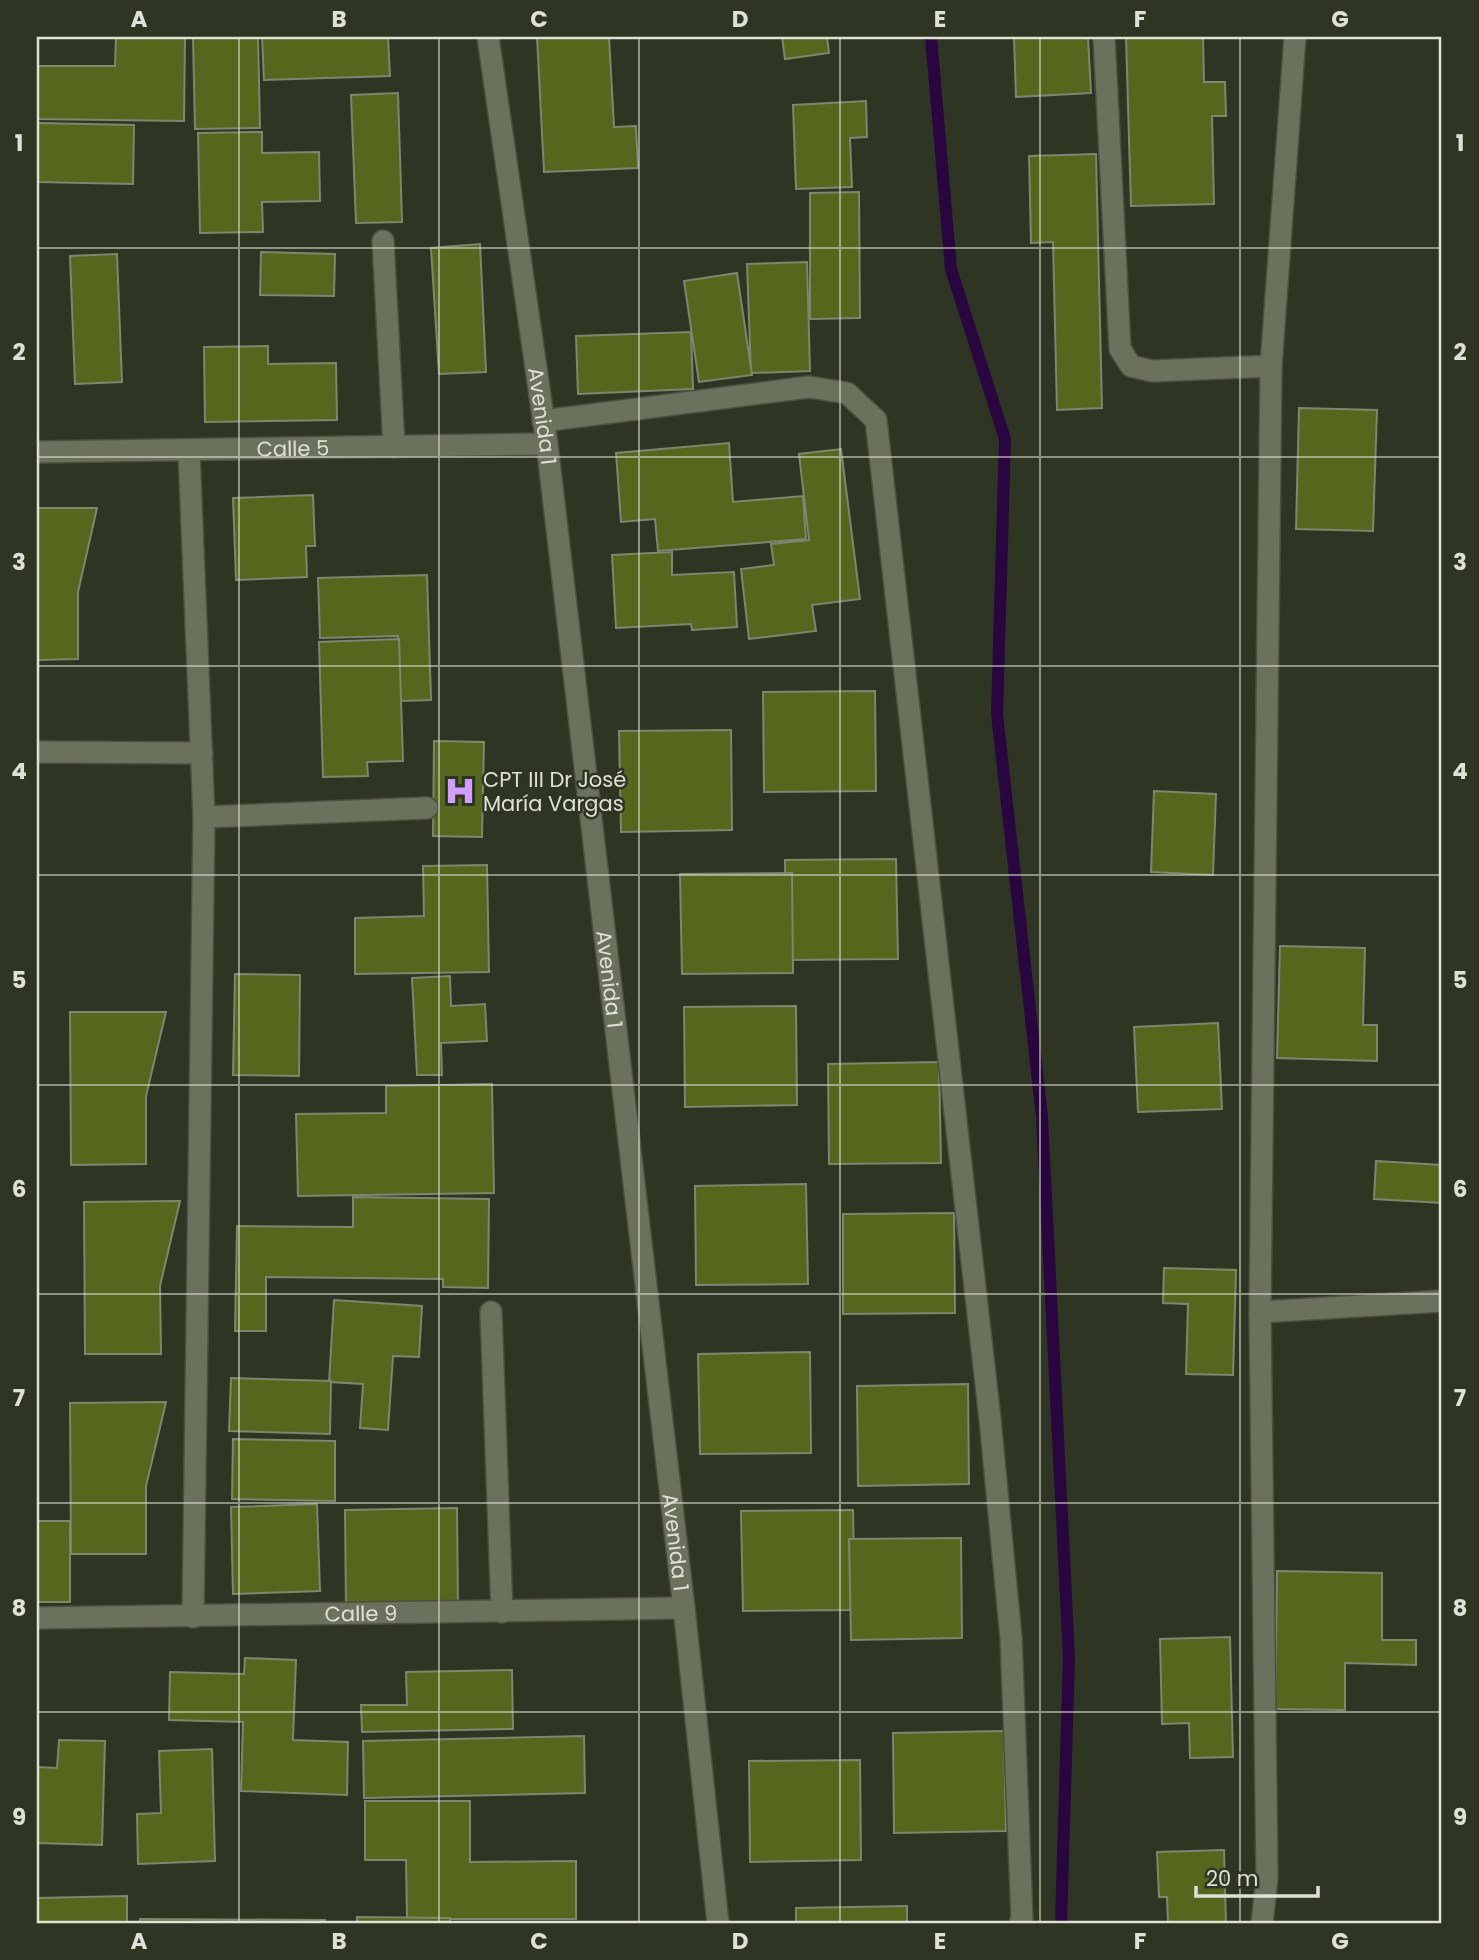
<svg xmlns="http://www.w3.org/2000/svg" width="1479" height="1960" viewBox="0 0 1479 1960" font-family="Poppins,sans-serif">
	<rect width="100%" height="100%" fill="#2e3522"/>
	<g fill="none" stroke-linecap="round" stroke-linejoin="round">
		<path stroke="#29063f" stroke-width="12" d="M 931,37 L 951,269 L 1005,439 L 997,714 L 1042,1117 L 1069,1657 L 1061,1923"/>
	</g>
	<g fill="#54671d" stroke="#7e8670" stroke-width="2">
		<path d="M 116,37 L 185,37 L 184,121 L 37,119 L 37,66 L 115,66 Z"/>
		<path d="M 193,37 L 258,37 L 260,128 L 195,129 Z"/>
		<path d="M 262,37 L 388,37 L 390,76 L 264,80 Z"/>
		<path d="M 537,37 L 609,37 L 614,127 L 636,126 L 638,168 L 544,172 Z"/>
		<path d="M 782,37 L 827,37 L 829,53 L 785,59 Z"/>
		<path d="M 1088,37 L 1091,93 L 1016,97 L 1014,38 Z"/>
		<path d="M 1126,37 L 1203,37 L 1204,82 L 1225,82 L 1226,116 L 1212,116 L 1214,204 L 1131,206 Z"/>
		<path d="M 398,93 L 402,222 L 356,223 L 351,95 Z"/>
		<path d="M 866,101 L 867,137 L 850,138 L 852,187 L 796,189 L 793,105 Z"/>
		<path d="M 37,123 L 134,125 L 133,184 L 37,182 Z"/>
		<path d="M 262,132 L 262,153 L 319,152 L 320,201 L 262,202 L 263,232 L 200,233 L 198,133 Z"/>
		<path d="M 1096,154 L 1102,408 L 1057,410 L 1053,242 L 1031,243 L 1029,156 Z"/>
		<path d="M 859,192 L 860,318 L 810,319 L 810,193 Z"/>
		<path d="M 480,244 L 486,372 L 439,374 L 431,248 Z"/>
		<path d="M 261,252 L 335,254 L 334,296 L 260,295 Z"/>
		<path d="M 117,254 L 122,382 L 75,384 L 70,256 Z"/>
		<path d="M 807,262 L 810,371 L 751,373 L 747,264 Z"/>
		<path d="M 737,273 L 752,375 L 699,382 L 684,281 Z"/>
		<path d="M 691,332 L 693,389 L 578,394 L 576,336 Z"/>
		<path d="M 268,346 L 268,364 L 336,363 L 337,420 L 205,422 L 204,347 Z"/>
		<path d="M 1299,408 L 1377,410 L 1373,531 L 1296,529 Z"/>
		<path d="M 729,443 L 733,502 L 803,496 L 806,539 L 658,551 L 655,519 L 621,522 L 616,453 Z"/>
		<path d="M 841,449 L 860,599 L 812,605 L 816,631 L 749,639 L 741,569 L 774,565 L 771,544 L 809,540 L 799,454 Z"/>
		<path d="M 313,495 L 315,546 L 306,546 L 307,577 L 236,580 L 233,498 Z"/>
		<path d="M 37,508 L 97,508 L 78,592 L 78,659 L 37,660 Z"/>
		<path d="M 672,552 L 672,575 L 734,572 L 737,627 L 692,630 L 691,624 L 616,628 L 612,555 Z"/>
		<path d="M 427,575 L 431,700 L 400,701 L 398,636 L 320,638 L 318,578 Z"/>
		<path d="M 399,639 L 403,761 L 367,762 L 368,776 L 323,777 L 319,642 Z"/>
		<path d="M 875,691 L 876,791 L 764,792 L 763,692 Z"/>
		<path d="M 731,730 L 732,830 L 621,832 L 619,731 Z"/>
		<path d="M 434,741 L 484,742 L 482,837 L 433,836 Z"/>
		<path d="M 1154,791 L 1216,794 L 1213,875 L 1151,872 Z"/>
		<path d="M 896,859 L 898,959 L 786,960 L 785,860 Z"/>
		<path d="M 487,865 L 489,972 L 355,974 L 355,918 L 424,916 L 423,866 Z"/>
		<path d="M 792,873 L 793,973 L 682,974 L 680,874 Z"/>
		<path d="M 1280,946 L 1365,948 L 1363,1025 L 1377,1025 L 1377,1061 L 1277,1058 Z"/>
		<path d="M 235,974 L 300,975 L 299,1076 L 233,1075 Z"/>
		<path d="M 450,976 L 451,1006 L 485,1004 L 487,1041 L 441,1043 L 442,1075 L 417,1075 L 412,978 Z"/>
		<path d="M 796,1006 L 797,1105 L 685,1107 L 684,1007 Z"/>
		<path d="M 70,1012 L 166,1012 L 146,1096 L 146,1164 L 71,1165 Z"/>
		<path d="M 1218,1023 L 1222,1109 L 1138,1112 L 1134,1027 Z"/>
		<path d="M 939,1062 L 941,1163 L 829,1164 L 828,1064 Z"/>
		<path d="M 492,1084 L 494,1193 L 298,1196 L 296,1114 L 386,1113 L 386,1086 Z"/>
		<path d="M 1376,1161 L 1442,1165 L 1442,1203 L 1374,1199 Z"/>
		<path d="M 806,1184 L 808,1284 L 696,1285 L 695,1186 Z"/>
		<path d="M 353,1197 L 489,1199 L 488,1288 L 443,1287 L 443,1279 L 266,1277 L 266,1331 L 235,1331 L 237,1226 L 353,1227 Z"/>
		<path d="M 180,1201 L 160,1286 L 161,1354 L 85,1354 L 84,1202 Z"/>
		<path d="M 954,1213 L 955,1313 L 843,1314 L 843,1214 Z"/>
		<path d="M 1164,1268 L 1236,1270 L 1233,1375 L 1186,1374 L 1188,1304 L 1163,1303 Z"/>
		<path d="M 334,1300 L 422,1306 L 419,1357 L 393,1356 L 388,1430 L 360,1428 L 363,1384 L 329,1382 Z"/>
		<path d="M 810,1352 L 811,1453 L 700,1454 L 698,1354 Z"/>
		<path d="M 231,1378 L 331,1381 L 330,1434 L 229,1431 Z"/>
		<path d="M 968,1384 L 969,1484 L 858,1486 L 857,1386 Z"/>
		<path d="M 166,1402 L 146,1486 L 146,1554 L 71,1554 L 70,1403 Z"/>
		<path d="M 233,1439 L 335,1441 L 335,1501 L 232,1499 Z"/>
		<path d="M 317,1504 L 320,1591 L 233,1594 L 231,1507 Z"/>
		<path d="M 457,1508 L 458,1608 L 346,1610 L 345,1510 Z"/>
		<path d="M 853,1510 L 855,1610 L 743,1611 L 741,1511 Z"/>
		<rect x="37" y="1521" width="33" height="81"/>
		<path d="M 961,1538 L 962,1638 L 851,1640 L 849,1539 Z"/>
		<path d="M 1277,1571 L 1382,1573 L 1382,1640 L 1416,1640 L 1416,1665 L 1345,1663 L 1345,1710 L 1275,1709 Z"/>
		<path d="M 1230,1637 L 1233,1757 L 1190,1758 L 1189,1723 L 1162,1724 L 1160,1639 Z"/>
		<path d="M 245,1658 L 296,1660 L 293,1740 L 348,1742 L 347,1795 L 241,1791 L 243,1722 L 169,1720 L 170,1672 L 244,1674 Z"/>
		<path d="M 512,1670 L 513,1729 L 362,1732 L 361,1705 L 407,1705 L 406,1672 Z"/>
		<path d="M 1004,1731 L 1006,1831 L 894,1833 L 893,1733 Z"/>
		<path d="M 584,1736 L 585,1793 L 364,1798 L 363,1741 Z"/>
		<path d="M 59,1740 L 105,1741 L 102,1845 L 37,1843 L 37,1767 L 57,1768 Z"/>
		<path d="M 212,1749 L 215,1861 L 138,1864 L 137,1814 L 161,1813 L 159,1751 Z"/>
		<path d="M 860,1760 L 861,1860 L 750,1862 L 749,1761 Z"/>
		<path d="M 365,1801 L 470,1801 L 470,1862 L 576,1861 L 576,1919 L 407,1919 L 406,1860 L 365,1860 Z"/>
		<path d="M 1224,1850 L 1226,1923 L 1168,1923 L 1167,1897 L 1159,1897 L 1157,1852 Z"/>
		<path d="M 127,1896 L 127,1923 L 37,1923 L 37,1898 Z"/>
		<path d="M 907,1906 L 907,1923 L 796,1923 L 796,1908 Z"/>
		<path d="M 357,1917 L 450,1918 L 450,1923 L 357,1923 Z"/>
		<path d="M 140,1919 L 325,1920 L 325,1923 L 140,1923 Z"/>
	</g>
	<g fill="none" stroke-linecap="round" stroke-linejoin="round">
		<g stroke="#4b4f3f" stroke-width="24">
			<g id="minor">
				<path id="s1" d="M 488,37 L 547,444 L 684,1608 L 718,1923"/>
				<path d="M 1104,37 L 1120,349 L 1131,366 L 1152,371 L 1271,366"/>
				<path d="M 383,241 L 394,447"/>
				<path d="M 543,421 L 809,387 L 847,393 L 876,420 L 990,1419 L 1011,1638 L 1022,1919 L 1020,1923"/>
				<path id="s2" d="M 37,452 L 547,444"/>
				<path d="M 189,452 L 204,817 L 193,1617"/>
				<path d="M 37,752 L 202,753"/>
				<path d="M 204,817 L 427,808"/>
				<path d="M 491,1312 L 502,1612"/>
				<path d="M 1260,1312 L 1442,1301"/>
				<path id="s3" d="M 37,1618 L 684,1608"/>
				<path d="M 1262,1923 L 1267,1878 L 1260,1312 L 1271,366 L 1295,37"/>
			</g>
		</g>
		<use href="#minor" stroke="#6a715c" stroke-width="21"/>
	</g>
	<path fill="none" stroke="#dee2d6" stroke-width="2" stroke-opacity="0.55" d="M 239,37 L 239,1923M 439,37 L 439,1923M 639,37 L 639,1923M 840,37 L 840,1923M 1040,37 L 1040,1923M 1240,37 L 1240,1923M 37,248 L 1442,248M 37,457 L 1442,457M 37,666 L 1442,666M 37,875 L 1442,875M 37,1085 L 1442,1085M 37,1294 L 1442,1294M 37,1503 L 1442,1503M 37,1712 L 1442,1712"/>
	<defs>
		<g id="hospital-bare" transform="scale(2.415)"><path d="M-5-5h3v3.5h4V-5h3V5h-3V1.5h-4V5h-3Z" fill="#d19dfe" stroke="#2e3522" stroke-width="2.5" paint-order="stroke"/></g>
	</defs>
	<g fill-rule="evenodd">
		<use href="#hospital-bare" x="460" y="791"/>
	</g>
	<g text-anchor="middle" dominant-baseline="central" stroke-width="5" stroke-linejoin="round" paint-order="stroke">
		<g font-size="21" fill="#dee2d6" stroke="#2e3522">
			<text stroke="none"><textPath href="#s1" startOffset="383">Avenida 1</textPath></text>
			<text stroke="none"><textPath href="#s2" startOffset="256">Calle 5</textPath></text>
			<text stroke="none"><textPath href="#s1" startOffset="950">Avenida 1</textPath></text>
			<text stroke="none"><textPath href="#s1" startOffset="1517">Avenida 1</textPath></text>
			<text stroke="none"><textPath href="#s3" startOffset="324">Calle 9</textPath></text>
		</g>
		<g font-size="21" fill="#dee2d6" stroke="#2e3522" text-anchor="start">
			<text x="483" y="779">CPT III Dr José<tspan x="483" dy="24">María Vargas</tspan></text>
		</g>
	</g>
	<rect width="1479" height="1960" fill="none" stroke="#2e3522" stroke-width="77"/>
	<path d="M1196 1886v10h122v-10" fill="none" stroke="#dee2d6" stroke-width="3.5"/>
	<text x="1206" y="1886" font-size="21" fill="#dee2d6" stroke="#2e3522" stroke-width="5" paint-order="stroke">20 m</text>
	<rect x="38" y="38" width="1402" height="1884" fill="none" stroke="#dee2d6" stroke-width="2.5"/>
	<g font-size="23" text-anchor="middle" font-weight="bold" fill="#dee2d6">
		<text x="139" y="27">A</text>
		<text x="339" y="27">B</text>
		<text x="539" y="27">C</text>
		<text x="740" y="27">D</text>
		<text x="940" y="27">E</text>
		<text x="1140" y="27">F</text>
		<text x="1340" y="27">G</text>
		<text x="19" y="151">1</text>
		<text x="1460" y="151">1</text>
		<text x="19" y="360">2</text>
		<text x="1460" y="360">2</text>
		<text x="19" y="570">3</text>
		<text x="1460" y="570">3</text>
		<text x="19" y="779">4</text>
		<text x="1460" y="779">4</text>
		<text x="19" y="988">5</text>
		<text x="1460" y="988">5</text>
		<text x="19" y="1197">6</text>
		<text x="1460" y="1197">6</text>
		<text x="19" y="1406">7</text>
		<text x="1460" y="1406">7</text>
		<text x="19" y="1616">8</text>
		<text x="1460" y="1616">8</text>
		<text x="19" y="1825">9</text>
		<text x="1460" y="1825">9</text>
		<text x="139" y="1949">A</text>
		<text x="339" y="1949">B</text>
		<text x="539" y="1949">C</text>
		<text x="740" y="1949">D</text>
		<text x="940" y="1949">E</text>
		<text x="1140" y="1949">F</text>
		<text x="1340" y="1949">G</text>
	</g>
</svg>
